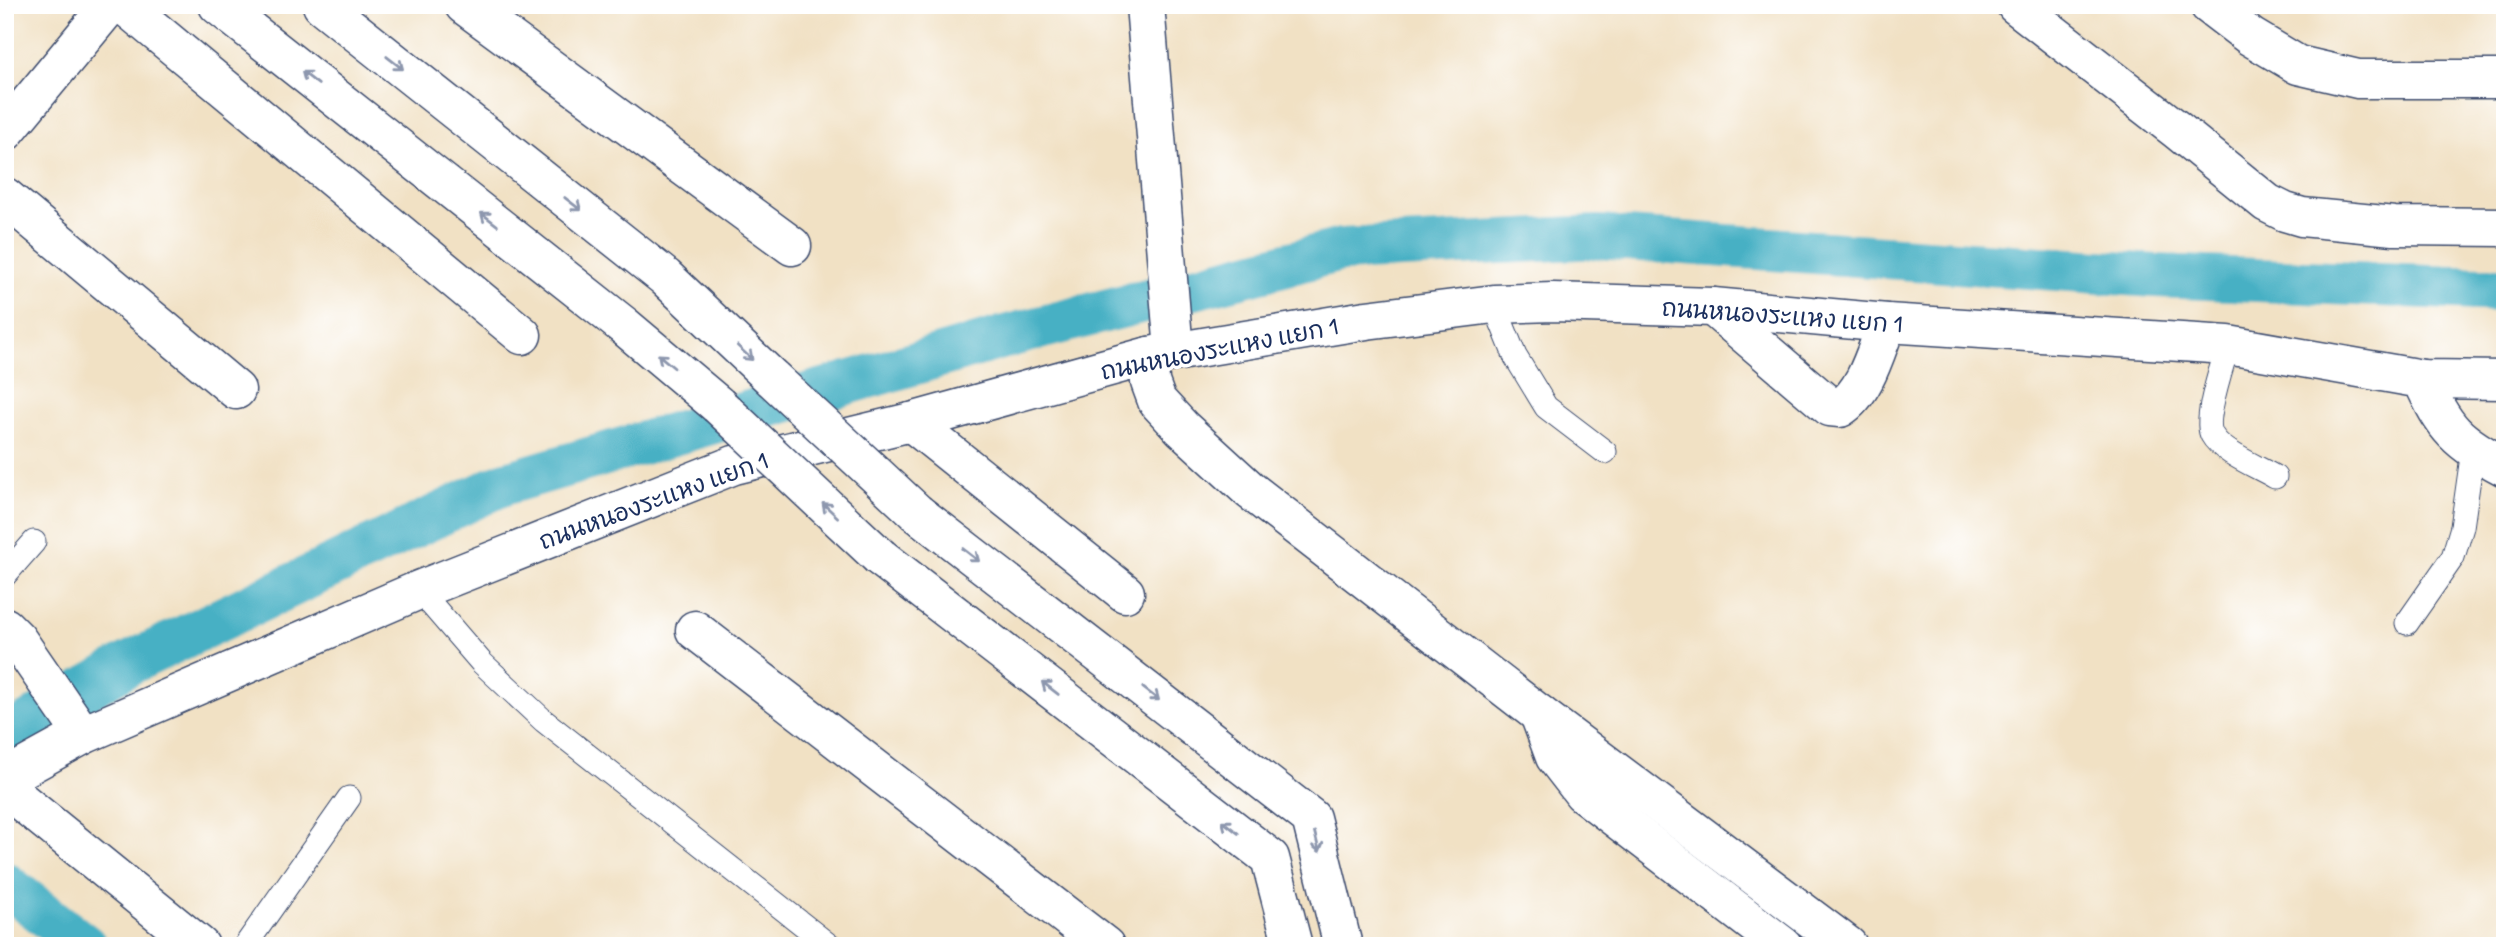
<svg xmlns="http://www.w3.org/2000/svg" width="2510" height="951" viewBox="0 0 2510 951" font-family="'Patrick Hand','Playpen Sans Thai',sans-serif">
	<rect width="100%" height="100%" fill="#fff"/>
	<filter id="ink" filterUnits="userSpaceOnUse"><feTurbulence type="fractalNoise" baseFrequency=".0143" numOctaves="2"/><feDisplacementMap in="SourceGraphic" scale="14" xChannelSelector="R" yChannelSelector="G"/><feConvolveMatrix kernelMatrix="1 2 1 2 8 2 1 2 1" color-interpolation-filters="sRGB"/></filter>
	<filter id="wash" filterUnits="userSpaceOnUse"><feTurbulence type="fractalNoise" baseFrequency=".00686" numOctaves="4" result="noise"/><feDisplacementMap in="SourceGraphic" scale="28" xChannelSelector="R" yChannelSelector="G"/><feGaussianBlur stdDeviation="1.57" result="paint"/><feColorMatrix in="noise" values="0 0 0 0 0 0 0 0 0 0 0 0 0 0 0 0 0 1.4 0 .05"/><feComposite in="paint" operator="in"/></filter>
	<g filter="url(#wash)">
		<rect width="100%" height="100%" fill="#f1e1c4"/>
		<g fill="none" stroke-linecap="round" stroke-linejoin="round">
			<g stroke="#46b0c4" stroke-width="44">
				<path d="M 5,737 L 130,663 L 503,484 L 1008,336 L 1341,250 L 1598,237 L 2156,276 L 2505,290"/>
				<path d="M 5,884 L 85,946"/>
			</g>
		</g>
	</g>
	<g filter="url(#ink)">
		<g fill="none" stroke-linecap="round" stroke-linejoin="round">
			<g stroke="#3b4a6d" stroke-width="25">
				<g id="service">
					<path d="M 1494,304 L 1515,356 L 1546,407 L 1605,452"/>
					<path d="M 2228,345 C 2223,364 2203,420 2212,435 C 2221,452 2258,467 2275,477"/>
					<path d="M 5,575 L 34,542"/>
					<path d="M 419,590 L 481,662 L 544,721 L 830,946"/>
					<path d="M 2407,623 L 2453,557 L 2462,527 L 2473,450"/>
					<path d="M 245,946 L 349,798"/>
				</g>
			</g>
			<g stroke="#3b4a6d" stroke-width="41">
				<g id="minor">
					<path d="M 124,5 L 522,335"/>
					<path d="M 218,5 L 623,325 L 718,405"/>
					<path d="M 322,5 L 665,277 L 773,379"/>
					<path d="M 464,5 L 792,246"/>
					<path d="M 1145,5 L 1174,351"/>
					<path d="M 2016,5 L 2177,130 L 2267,203 L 2285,212 L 2302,217 L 2394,226 L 2505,227"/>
					<path d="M 2209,5 L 2251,37 L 2298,65 L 2358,79 L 2505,79"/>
					<path d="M 5,132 L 110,5"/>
					<path d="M 5,197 L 236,390"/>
					<path d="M 1713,307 L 1830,407 L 1840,408 C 1866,392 1876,350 1887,323"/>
					<path d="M 1149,356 L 1150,382 L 1157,401 L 1182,428 L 1251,491 L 1539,714 L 1848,946"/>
					<path d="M 2422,379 C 2444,429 2457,442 2505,467"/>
					<path d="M 911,422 L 1125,593"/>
					<path d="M 917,513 L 1311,818 L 1343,946"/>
					<path d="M 880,557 L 1270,858 L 1293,946"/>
					<path d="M 5,627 L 17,639 L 83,735"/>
					<path d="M 695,630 L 1105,946"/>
					<path d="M 1539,714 L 1555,757 L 1583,793 L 1783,946"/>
					<path d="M 5,778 L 83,735 L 419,590 L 734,465 L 911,422 L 1149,356 L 1366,320 L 1494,304 L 1553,302 L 1713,307 L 1887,323 L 2228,345 L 2422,379 L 2505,380"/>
					<path d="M 5,788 L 200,946"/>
				</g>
			</g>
			<use href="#service" stroke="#fff" stroke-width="23"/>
			<use href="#minor" stroke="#fff" stroke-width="38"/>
			<g stroke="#3b4a6d" stroke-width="41" stroke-linecap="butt">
				<g id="minor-bridge">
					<path d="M 773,379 L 917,513"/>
					<path d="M 718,405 L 880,557"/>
				</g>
			</g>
			<use href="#minor-bridge" stroke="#fff" stroke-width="38"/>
		</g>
		<defs><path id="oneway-shaft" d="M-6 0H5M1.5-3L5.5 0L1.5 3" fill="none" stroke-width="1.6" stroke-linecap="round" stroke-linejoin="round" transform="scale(1.75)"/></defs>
		<g stroke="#8d97ae">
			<use href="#oneway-shaft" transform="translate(395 63) rotate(38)"/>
			<use href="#oneway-shaft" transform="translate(310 78) rotate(-142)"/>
			<use href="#oneway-shaft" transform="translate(573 204) rotate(38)"/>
			<use href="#oneway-shaft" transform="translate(489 219) rotate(-142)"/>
			<use href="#oneway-shaft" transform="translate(745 353) rotate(43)"/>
			<use href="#oneway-shaft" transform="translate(666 361) rotate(-140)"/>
			<use href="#oneway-shaft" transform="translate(830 510) rotate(-137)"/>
			<use href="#oneway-shaft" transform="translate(971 555) rotate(38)"/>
			<use href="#oneway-shaft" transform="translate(1050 688) rotate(-142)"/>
			<use href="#oneway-shaft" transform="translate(1151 694) rotate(38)"/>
			<use href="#oneway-shaft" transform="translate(1230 827) rotate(-142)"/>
			<use href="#oneway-shaft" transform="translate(1317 842) rotate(76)"/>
		</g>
	</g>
	<g text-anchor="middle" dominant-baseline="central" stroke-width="7" stroke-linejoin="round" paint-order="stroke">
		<g font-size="24" fill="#1b2f5e" stroke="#fff">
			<text transform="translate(1782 315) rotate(4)">ถนนหนองระแหง แยก 1</text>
			<text transform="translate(1219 348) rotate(-11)">ถนนหนองระแหง แยก 1</text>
			<text transform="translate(653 500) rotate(-20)">ถนนหนองระแหง แยก 1</text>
		</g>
	</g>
	<rect width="2510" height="951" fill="none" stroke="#fff" stroke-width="28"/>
</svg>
